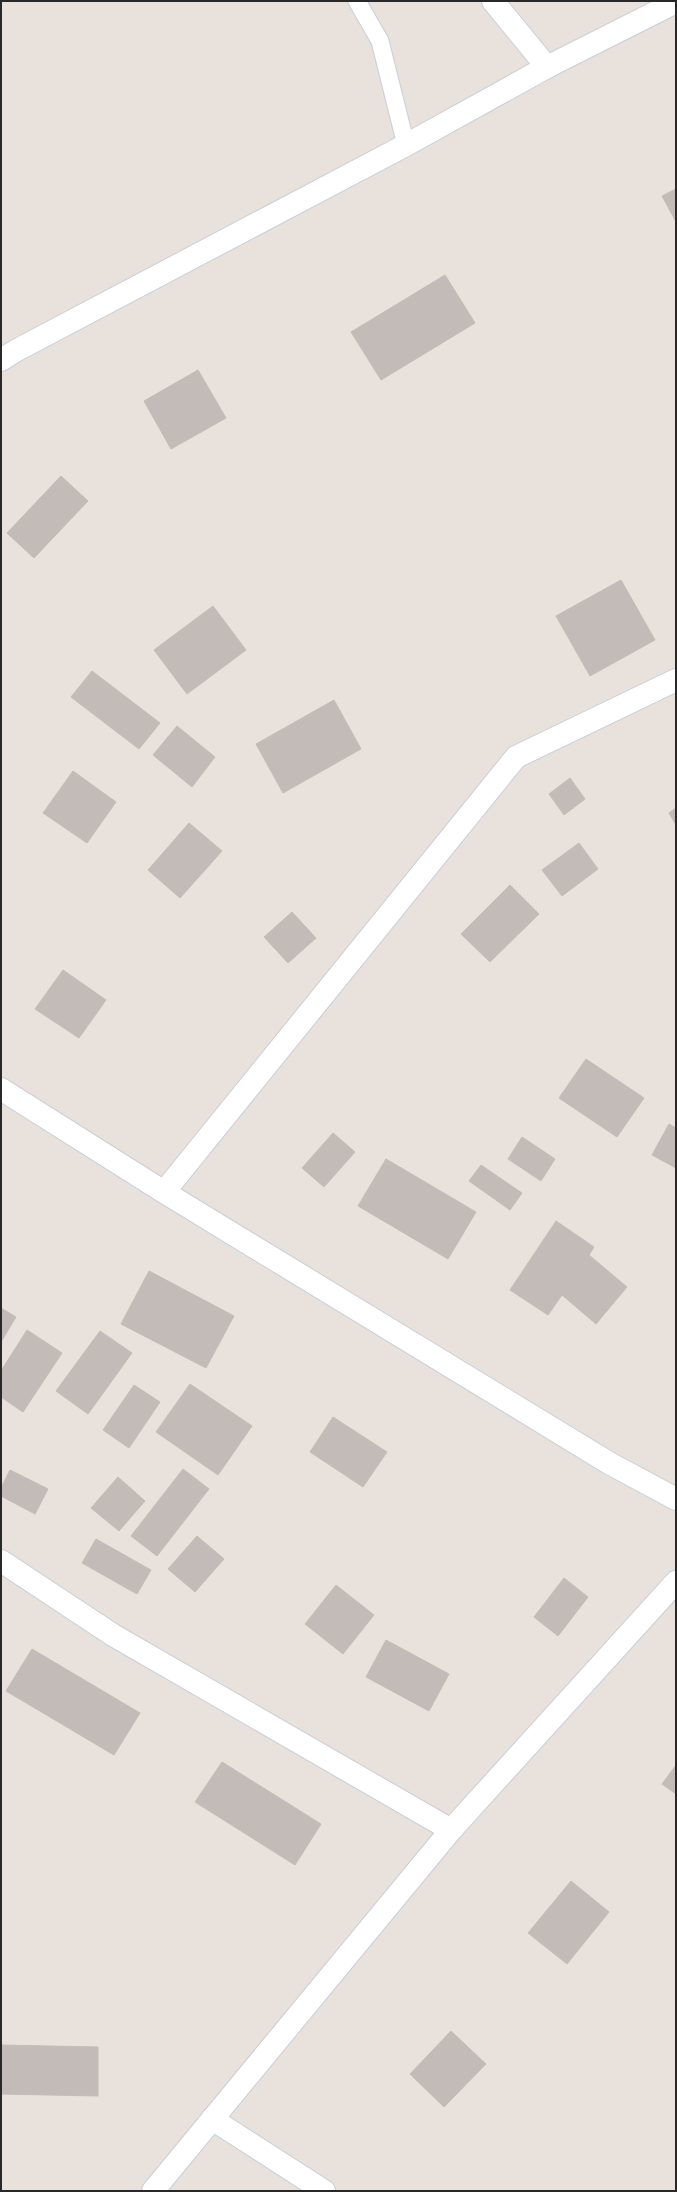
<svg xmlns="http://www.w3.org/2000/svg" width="677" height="2192" viewBox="0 0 677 2192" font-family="'DM Sans',sans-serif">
	<rect width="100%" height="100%" fill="#e9e1db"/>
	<g fill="#c2bbb8" stroke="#c4bdb5">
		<path d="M 676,189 L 676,222 L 662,196 Z"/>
		<path d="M 445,275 L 475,323 L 381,380 L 351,332 Z"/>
		<path d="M 198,370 L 226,418 L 171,449 L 144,401 Z"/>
		<path d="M 61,476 L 88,501 L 34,558 L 7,533 Z"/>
		<path d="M 621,580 L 655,640 L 590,676 L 556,616 Z"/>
		<path d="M 213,606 L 246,650 L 187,694 L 154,650 Z"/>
		<path d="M 92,671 L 160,723 L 139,749 L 71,697 Z"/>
		<path d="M 334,700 L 361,749 L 283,793 L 256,744 Z"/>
		<path d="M 177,726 L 215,757 L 192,787 L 153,755 Z"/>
		<path d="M 73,771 L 116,802 L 87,843 L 43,813 Z"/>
		<path d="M 570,778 L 585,799 L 564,815 L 549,794 Z"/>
		<path d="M 676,808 L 676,825 L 669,813 Z"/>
		<path d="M 189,823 L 222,851 L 180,898 L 148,870 Z"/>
		<path d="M 579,843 L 598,869 L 562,896 L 542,870 Z"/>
		<path d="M 510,885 L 539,914 L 490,962 L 461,934 Z"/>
		<path d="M 292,912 L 316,938 L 288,963 L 264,937 Z"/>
		<path d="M 63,970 L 106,1000 L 79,1038 L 35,1009 Z"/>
		<path d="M 586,1059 L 644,1098 L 617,1137 L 559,1098 Z"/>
		<path d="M 669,1124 L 676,1128 L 676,1168 L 652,1155 Z"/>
		<path d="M 333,1133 L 355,1152 L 324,1187 L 302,1168 Z"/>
		<path d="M 522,1137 L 555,1159 L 541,1181 L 508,1159 Z"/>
		<path d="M 386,1159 L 476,1212 L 448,1259 L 358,1206 Z"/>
		<path d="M 481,1165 L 522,1193 L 510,1210 L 469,1181 Z"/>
		<path d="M 556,1221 L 594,1247 L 589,1255 L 627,1287 L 596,1324 L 562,1295 L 548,1315 L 510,1290 Z"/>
		<path d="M 149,1271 L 234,1316 L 206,1368 L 121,1324 Z"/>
		<path d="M 1,1308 L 16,1317 L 1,1342 Z"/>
		<path d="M 27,1330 L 62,1353 L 23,1412 L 1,1397 L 1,1371 Z"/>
		<path d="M 100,1331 L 132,1353 L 88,1414 L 56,1391 Z"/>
		<path d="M 190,1384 L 252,1426 L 218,1475 L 156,1432 Z"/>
		<path d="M 134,1385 L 160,1402 L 129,1448 L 103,1430 Z"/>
		<path d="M 333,1417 L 387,1452 L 363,1487 L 310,1452 Z"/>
		<path d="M 183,1469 L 209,1489 L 157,1556 L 131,1536 Z"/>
		<path d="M 10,1470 L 48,1489 L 35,1514 L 1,1496 L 1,1488 Z"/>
		<path d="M 118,1477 L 145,1501 L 119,1531 L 91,1508 Z"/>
		<path d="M 197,1536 L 224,1559 L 195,1592 L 168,1569 Z"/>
		<path d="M 96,1539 L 151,1570 L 137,1594 L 82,1563 Z"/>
		<path d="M 564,1578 L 588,1597 L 558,1636 L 534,1617 Z"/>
		<path d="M 336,1585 L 374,1615 L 343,1654 L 305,1624 Z"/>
		<path d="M 386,1640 L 449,1674 L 429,1711 L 366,1677 Z"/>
		<path d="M 32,1649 L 140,1713 L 114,1755 L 6,1691 Z"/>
		<path d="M 222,1762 L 321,1824 L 295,1865 L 195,1802 Z"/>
		<path d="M 676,1765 L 676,1794 L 662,1784 Z"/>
		<path d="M 571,1881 L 609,1912 L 567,1964 L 528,1933 Z"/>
		<path d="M 451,2031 L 486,2064 L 444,2107 L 410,2074 Z"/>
		<path d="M 1,2045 L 98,2047 L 98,2096 L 1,2094 Z"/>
	</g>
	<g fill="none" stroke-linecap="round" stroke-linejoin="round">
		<g stroke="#c9ced9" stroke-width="19">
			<path id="service" d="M 357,1 L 380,41 L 406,145"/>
		</g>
		<g stroke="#c9ced9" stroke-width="24">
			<g id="minor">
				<path d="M 493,1 L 547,67"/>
				<path d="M 1,360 L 17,350 L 406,145 L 547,67 L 676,2"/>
				<path d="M 1,1089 L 164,1192 L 609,1463 L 676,1499"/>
				<path d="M 164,1192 L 516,757 L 676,680"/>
				<path d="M 1,1561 L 113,1635 L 451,1830"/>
				<path d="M 212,2119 L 324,2191"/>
				<path d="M 153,2191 L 451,1830 L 676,1582"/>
			</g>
		</g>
		<use href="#service" stroke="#fff" stroke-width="17"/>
		<use href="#minor" stroke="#fff" stroke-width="22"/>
	</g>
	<rect width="677" height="2192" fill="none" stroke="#282828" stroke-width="4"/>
</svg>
